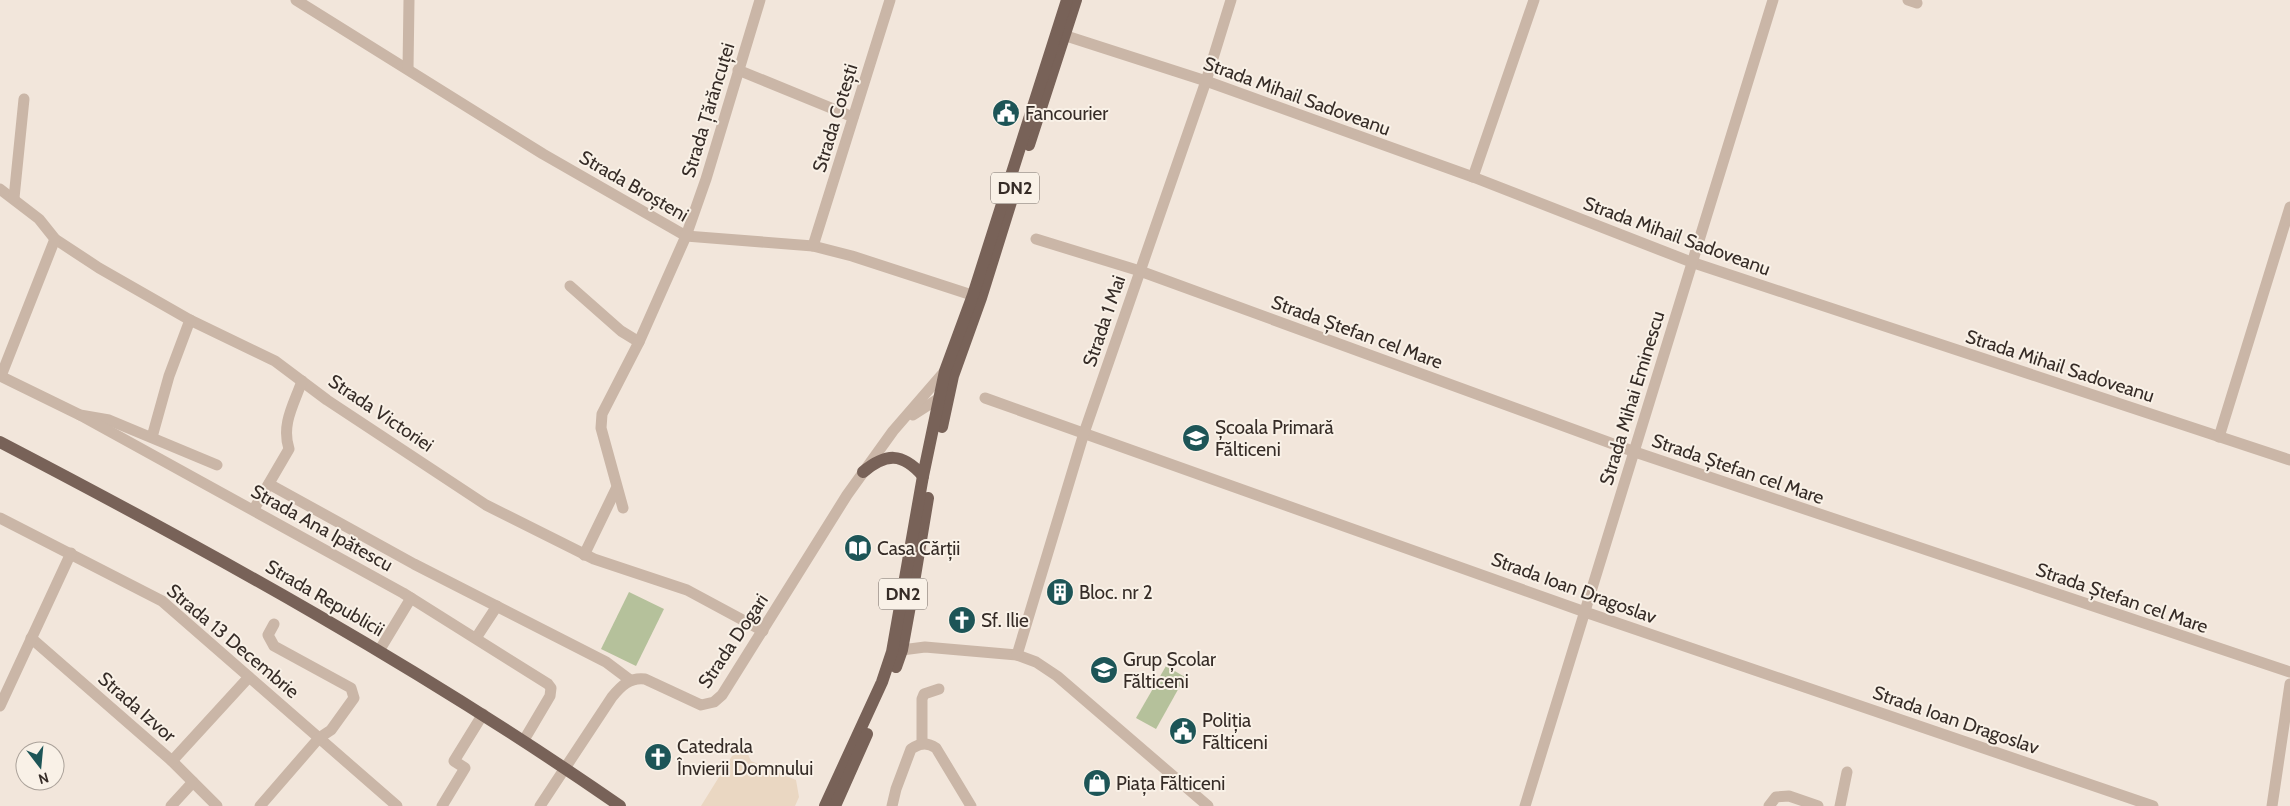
<svg xmlns="http://www.w3.org/2000/svg" width="2290" height="806" viewBox="0 0 2290 806" font-family="Cabin,sans-serif">
	<rect width="100%" height="100%" fill="#f2e6db"/>
	<g fill="#b5c19b">
		<path d="M 629,592 L 664,609 L 636,666 L 601,649 Z"/>
		<path d="M 1166,666 L 1185,677 L 1156,729 L 1136,718 Z"/>
	</g>
	<path fill="#ead7c2" d="M 746,750 L 751,761 L 796,780 L 799,797 L 795,806 L 701,806 L 732,756 Z"/>
	<g fill="none" stroke-linecap="round" stroke-linejoin="round">
		<g stroke="#cab6a7" stroke-width="11">
			<path d="M 296,0 L 543,154 L 686,236 L 813,246 L 852,256 L 981,298"/>
			<path d="M 1908,0 L 1917,3"/>
			<path d="M 1057,33 L 1206,81 L 1473,177 L 1691,262 L 2290,460"/>
			<path d="M 408,69 L 409,0"/>
			<path d="M 738,70 L 853,117"/>
			<path d="M 1473,177 L 1534,0"/>
			<path d="M 0,189 L 39,219 L 55,239 L 99,268 L 190,320 L 275,361 L 327,400 L 486,505 L 594,559 L 687,590 L 763,631"/>
			<path d="M 14,198 L 24,99"/>
			<path d="M 1036,239 L 1140,271 L 1635,452 L 2290,672"/>
			<path d="M 813,246 L 890,0"/>
			<path d="M 570,286 L 621,331 L 639,342"/>
			<path d="M 0,376 L 80,415 L 109,420 L 217,465"/>
			<path d="M 1,376 L 55,239"/>
			<path d="M 985,398 L 1585,612 L 2153,806"/>
			<path d="M 80,415 L 403,593 L 548,684 L 551,688 L 550,696 L 524,740"/>
			<path d="M 913,415 L 944,395"/>
			<path d="M 152,437 L 169,376 L 190,320"/>
			<path d="M 2219,437 L 2290,207"/>
			<path d="M 269,484 L 414,564 L 606,662 L 630,680"/>
			<path d="M 623,508 L 601,428 L 602,414 L 639,342 L 686,236 L 706,179 L 760,0"/>
			<path d="M 254,509 L 289,449 C 281,424 294,404 302,381"/>
			<path d="M 0,518 L 162,601 L 397,806"/>
			<path d="M 584,555 L 616,489"/>
			<path d="M 31,638 L 172,761 L 217,806"/>
			<path d="M 476,638 L 497,606"/>
			<path d="M 379,651 L 411,598"/>
			<path d="M 894,651 L 925,647 L 1017,655 L 1036,662 L 1057,676 L 1208,806"/>
			<path d="M 1017,655 L 1084,433 L 1206,81 L 1231,0"/>
			<path d="M 0,706 L 71,553"/>
			<path d="M 922,744 L 922,699 L 924,694 L 939,689"/>
			<path d="M 172,761 L 249,677"/>
			<path d="M 171,806 L 193,782"/>
			<path d="M 260,806 L 319,738 L 331,730 L 354,698 L 351,688 L 274,646 L 268,635 L 274,624"/>
			<path d="M 442,806 L 465,768 L 454,761 L 483,714"/>
			<path d="M 540,806 L 612,697 C 621,686 630,677 645,679 L 701,705 L 714,702 L 722,695 L 847,495 L 893,431 L 945,371"/>
			<path d="M 892,806 L 896,789 L 911,749 C 920,743 927,742 936,748 L 971,806"/>
			<path d="M 1525,806 L 1773,0"/>
			<path d="M 1769,806 L 1776,797 L 1789,796 L 1818,806"/>
			<path d="M 1840,806 L 1847,772"/>
			<path d="M 2272,806 L 2290,684"/>
		</g>
		<g stroke="#786258" stroke-width="12">
			<path d="M 1029,145 L 1076,0"/>
			<path d="M 942,427 L 953,376 L 981,298 L 1011,202"/>
			<path d="M 0,442 C 213,553 423,669 620,806"/>
			<path d="M 863,472 C 886,453 902,452 923,476"/>
			<path d="M 914,582 L 928,498"/>
			<path d="M 896,667 L 902,650 L 910,606"/>
			<path d="M 825,806 L 882,682 L 892,652 L 923,476 L 945,371 L 973,295 L 1067,0"/>
			<path d="M 835,806 L 867,734"/>
		</g>
	</g>
	<defs>
		<g id="civic-disc" transform="scale(1.4375)"><circle r="9.5" fill="#1d5557" stroke="#f9f1e7"/><path d="M-.6-6.5H3V-4.5H.6V-3L4-1V1h2V6H-6V1h2V-1L-.6-3ZM-1.2 2.5V6h2.4V2.5Z" fill="#fff"/></g>
		<g id="school-disc" transform="scale(1.4375)"><circle r="9.5" fill="#1d5557" stroke="#f9f1e7"/><path d="M0-5L7-2L0 1L-7-2ZM-4 1L0 2.5L4 1V4Q0 6-4 4Z" fill="#fff"/></g>
		<g id="library-disc" transform="scale(1.4375)"><circle r="9.5" fill="#1d5557" stroke="#f9f1e7"/><path d="M-6-4Q-3-5.5-.7-3.5V5Q-3 3-6 4ZM6-4Q3-5.5 .7-3.5V5Q3 3 6 4Z" fill="#fff"/></g>
		<g id="building-disc" transform="scale(1.4375)"><circle r="9.5" fill="#1d5557" stroke="#f9f1e7"/><path d="M-4-6H4V6H1V3H-1V6H-4ZM-2.5-4.3h1.7v1.8h-1.7ZM.8-4.3h1.7v1.8H.8ZM-2.5-1h1.7V.8h-1.7ZM.8-1h1.7V.8H.8Z" fill="#fff"/></g>
		<g id="church-disc" transform="scale(1.4375)"><circle r="9.5" fill="#1d5557" stroke="#f9f1e7"/><path d="M-1.2-6h2.4v3.5h3.3v2.4h-3.3V6h-2.4V-.1h-3.3v-2.4h3.3Z" fill="#fff"/></g>
		<g id="shop-disc" transform="scale(1.4375)"><circle r="9.5" fill="#1d5557" stroke="#f9f1e7"/><path d="M-5-2.5h2.3a2.7 3.5 0 0 1 5.4 0H5L5.5 6h-11ZM-1.5-2.5h3a1.5 2.3 0 0 0-3 0Z" fill="#fff"/></g>
	</defs>
	<g fill-rule="evenodd">
		<use href="#civic-disc" x="1006" y="113"/>
		<use href="#school-disc" x="1196" y="438"/>
		<use href="#library-disc" x="858" y="548"/>
		<use href="#building-disc" x="1060" y="592"/>
		<use href="#church-disc" x="962" y="620"/>
		<use href="#school-disc" x="1104" y="670"/>
		<use href="#civic-disc" x="1183" y="731"/>
		<use href="#church-disc" x="658" y="757"/>
		<use href="#shop-disc" x="1097" y="783"/>
	</g>
	<g text-anchor="middle" dominant-baseline="central" stroke-width="4" stroke-linejoin="round" paint-order="stroke">
		<g fill="#f9f1e7" stroke="#706761" stroke-width="1">
			<rect x="991" y="172.5" width="48" height="31" rx="4"/>
			<rect x="879" y="578.5" width="48" height="31" rx="4"/>
		</g>
		<g font-size="18" font-weight="bold" fill="#362c27">
			<text x="1015" y="188">DN2</text>
			<text x="903" y="594">DN2</text>
		</g>
		<g font-size="19" fill="#362c27" stroke="#f9f1e7">
			<text transform="translate(1297 96) rotate(20)">Strada Mihail Sadoveanu</text>
			<text transform="translate(708 110) rotate(-73)">Strada Țărăncuței</text>
			<text transform="translate(835 118) rotate(-73)">Strada Cotești</text>
			<text transform="translate(634 186) rotate(30)">Strada Broșteni</text>
			<text transform="translate(1677 236) rotate(20)">Strada Mihail Sadoveanu</text>
			<text transform="translate(1104 321) rotate(-71)">Strada 1 Mai</text>
			<text transform="translate(1357 332) rotate(20)">Strada Ștefan cel Mare</text>
			<text transform="translate(2060 366) rotate(18)">Strada Mihail Sadoveanu</text>
			<text transform="translate(1632 398) rotate(-73)">Strada Mihai Eminescu</text>
			<text transform="translate(381 413) rotate(34)">Strada Victoriei</text>
			<text transform="translate(1738 469) rotate(19)">Strada Ștefan cel Mare</text>
			<text transform="translate(322 528) rotate(29)">Strada Ana Ipătescu</text>
			<text transform="translate(1574 588) rotate(20)">Strada Ioan Dragoslav</text>
			<text transform="translate(325 598) rotate(30)">Strada Republicii</text>
			<text transform="translate(2122 598) rotate(19)">Strada Ștefan cel Mare</text>
			<text transform="translate(233 641) rotate(40)">Strada 13 Decembrie</text>
			<text transform="translate(733 641) rotate(-56)">Strada Dogari</text>
			<text transform="translate(137 707) rotate(41)">Strada Izvor</text>
			<text transform="translate(1956 720) rotate(19)">Strada Ioan Dragoslav</text>
		</g>
		<g font-size="19" fill="#362c27" stroke="#f9f1e7" text-anchor="start">
			<text x="1025" y="113">Fancourier</text>
			<text x="1215" y="427">Școala Primară<tspan x="1215" dy="22">Fălticeni</tspan></text>
			<text x="877" y="548">Casa Cărții</text>
			<text x="1079" y="592">Bloc. nr 2</text>
			<text x="981" y="620">Sf. Ilie</text>
			<text x="1123" y="659">Grup Școlar<tspan x="1123" dy="22">Fălticeni</tspan></text>
			<text x="1202" y="720">Poliția<tspan x="1202" dy="22">Fălticeni</tspan></text>
			<text x="677" y="746">Catedrala<tspan x="677" dy="22">Învierii Domnului</tspan></text>
			<text x="1116" y="783">Piața Fălticeni</text>
		</g>
	</g>
	<g transform="translate(40 766) rotate(164)"><circle r="24" fill="#f9f1e7" stroke="#aba29a"/>
	<path d="M0-4L9 19L0 12L-9 19Z" fill="#1d5557"/>
	<text y="-8" font-size="14" font-weight="bold" text-anchor="middle" fill="#362c27">N</text>
	</g>
</svg>
